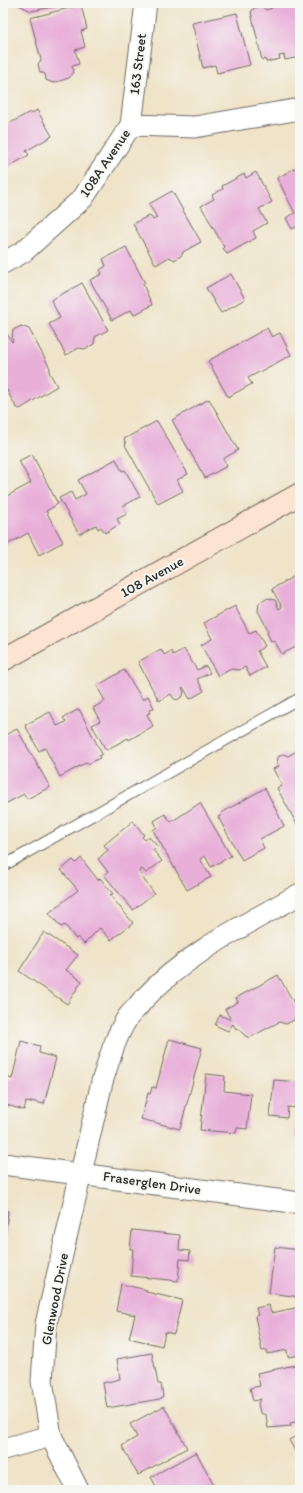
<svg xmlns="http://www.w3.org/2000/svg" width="303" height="1493" viewBox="0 0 303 1493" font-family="Itim,sans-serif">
	<rect width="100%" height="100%" fill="#f6f6f2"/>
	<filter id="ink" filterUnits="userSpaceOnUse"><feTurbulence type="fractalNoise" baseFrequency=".025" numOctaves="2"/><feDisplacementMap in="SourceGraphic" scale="8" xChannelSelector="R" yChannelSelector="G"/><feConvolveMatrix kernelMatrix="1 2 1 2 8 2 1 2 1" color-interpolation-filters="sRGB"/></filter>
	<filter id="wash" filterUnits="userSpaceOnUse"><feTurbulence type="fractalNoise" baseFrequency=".012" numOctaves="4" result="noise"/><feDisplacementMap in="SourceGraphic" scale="16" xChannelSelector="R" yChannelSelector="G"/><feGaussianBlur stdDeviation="0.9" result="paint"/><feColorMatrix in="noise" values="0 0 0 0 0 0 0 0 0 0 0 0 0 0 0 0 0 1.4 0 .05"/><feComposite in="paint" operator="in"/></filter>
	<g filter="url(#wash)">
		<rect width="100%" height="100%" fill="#efe3c8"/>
		<g id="blocks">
			<g fill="#e8afd9">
				<path d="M 15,3 L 70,3 L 70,4 L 31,11 Z"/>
				<path d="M 271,3 L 300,3 L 300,57 L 285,60 L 284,55 L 279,56 L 280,59 L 266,62 L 265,59 L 262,60 L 251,12 L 254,8 L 261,6 L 266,10 L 272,8 Z"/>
				<path d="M 81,5 L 87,29 L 81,31 L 85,47 L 75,50 L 79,64 L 72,66 L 74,72 L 69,78 L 53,83 L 46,80 L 45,74 L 40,72 L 38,64 L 41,60 L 30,18 Z"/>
				<path d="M 237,13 L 250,65 L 217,73 L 215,65 L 203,68 L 192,23 Z"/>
				<path d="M 37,110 L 52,136 L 26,151 L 29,155 L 3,170 L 3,127 L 30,112 L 31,114 Z"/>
				<path d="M 299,166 L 300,225 L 292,229 L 286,218 L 295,213 L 277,178 Z"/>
				<path d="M 256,172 L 272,202 L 259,209 L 267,223 L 253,231 L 256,238 L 227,254 L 223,248 L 224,247 L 201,206 L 214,199 L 212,195 L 223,189 L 222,186 L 244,174 L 246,178 Z"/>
				<path d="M 172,191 L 201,242 L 183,252 L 182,255 L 175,260 L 169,257 L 156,265 L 133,224 L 150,215 L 153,220 L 157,218 L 149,204 Z"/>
				<path d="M 126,247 L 145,283 L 143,284 L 152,305 L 134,315 L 131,310 L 112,320 L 90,280 L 102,274 L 100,270 L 106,266 L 103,259 Z"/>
				<path d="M 231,274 L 245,299 L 221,313 L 206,288 Z"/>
				<path d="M 82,283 L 108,330 L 95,337 L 94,344 L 85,349 L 79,348 L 66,355 L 49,324 L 60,318 L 51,300 Z"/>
				<path d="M 21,326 L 29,329 L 50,368 L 49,372 L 57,386 L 20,409 L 16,407 L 3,383 L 3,333 L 6,332 L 12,342 L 13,341 L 12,338 L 13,330 Z"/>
				<path d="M 267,328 L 272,337 L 280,333 L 291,355 L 248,378 L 252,384 L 228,397 L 208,361 Z"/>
				<path d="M 209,399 L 238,450 L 223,459 L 227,466 L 205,478 L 172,420 Z"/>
				<path d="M 157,421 L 188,474 L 177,480 L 183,491 L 158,504 L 125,445 L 126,444 L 124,439 Z"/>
				<path d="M 32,454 L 58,504 L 46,511 L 63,542 L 39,555 L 28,533 L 3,547 L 3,493 L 5,497 L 31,483 L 19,461 Z"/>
				<path d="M 116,459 L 122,471 L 125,470 L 140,497 L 123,506 L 127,514 L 117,519 L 120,524 L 105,533 L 101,527 L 98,529 L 96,525 L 79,534 L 59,498 L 71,492 L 75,500 L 86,494 L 78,480 Z"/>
				<path d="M 296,575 L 300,581 L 300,645 L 282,654 L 275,642 L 271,641 L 267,633 L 268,630 L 258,611 L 259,603 L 268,598 L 275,600 L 279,609 L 282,607 L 272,589 Z"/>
				<path d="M 235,606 L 249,633 L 256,630 L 265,646 L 257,651 L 266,667 L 250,676 L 245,667 L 239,670 L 231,669 L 218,676 L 201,645 L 212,639 L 204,623 Z"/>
				<path d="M 161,649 L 164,655 L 171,651 L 173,655 L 184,649 L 197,670 L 206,666 L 210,673 L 197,679 L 204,691 L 190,699 L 183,687 L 182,688 L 184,692 L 183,696 L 177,700 L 173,698 L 171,694 L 159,701 L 138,662 Z"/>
				<path d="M 124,670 L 143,700 L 148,696 L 154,708 L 149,711 L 150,713 L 147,714 L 153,726 L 129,740 L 128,738 L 106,750 L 92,725 L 100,721 L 93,708 L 105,701 L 97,686 Z"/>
				<path d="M 79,709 L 102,754 L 99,756 L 100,758 L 88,764 L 87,762 L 60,777 L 45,748 L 39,751 L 25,725 L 50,712 L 57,726 L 66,722 L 63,718 Z"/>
				<path d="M 17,729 L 50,787 L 27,799 L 24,794 L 3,805 L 3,736 Z"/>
				<path d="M 300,749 L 300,827 L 299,828 L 277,788 L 282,785 L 273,769 L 279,766 L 277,763 L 278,757 L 283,754 L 288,756 Z"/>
				<path d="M 265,788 L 284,826 L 260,839 L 264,848 L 242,860 L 218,817 L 222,815 L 221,813 Z"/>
				<path d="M 200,803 L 231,856 L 211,867 L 205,856 L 200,859 L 211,877 L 187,890 L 153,830 L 157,827 L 154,821 L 165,814 L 171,822 Z"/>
				<path d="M 133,821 L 144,835 L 142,837 L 145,840 L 149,837 L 157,846 L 153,850 L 162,861 L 146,873 L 142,869 L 139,871 L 142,875 L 141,876 L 154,893 L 133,910 L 104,875 L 108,872 L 98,859 L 108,850 L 104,845 Z"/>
				<path d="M 81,858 L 98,880 L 100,878 L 113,894 L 110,895 L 133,923 L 111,940 L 100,928 L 84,944 L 78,937 L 76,939 L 65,925 L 61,927 L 49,913 L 78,890 L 61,870 L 73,860 L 76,863 Z"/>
				<path d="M 44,932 L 78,955 L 66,970 L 82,981 L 67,1004 L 19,971 Z"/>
				<path d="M 278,975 L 298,1010 L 296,1012 L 294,1020 L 286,1024 L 279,1022 L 249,1038 L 244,1035 L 238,1028 L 236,1029 L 233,1024 L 228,1031 L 215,1025 L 220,1015 L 231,1020 L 225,1009 L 238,1002 L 236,998 Z"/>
				<path d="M 3,1029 L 7,1030 L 3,1044 Z"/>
				<path d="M 169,1039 L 202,1048 L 180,1129 L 141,1119 L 148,1093 L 150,1094 L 152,1087 L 156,1088 Z"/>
				<path d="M 21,1041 L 40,1046 L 39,1053 L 56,1058 L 44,1104 L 31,1101 L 31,1103 L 26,1102 L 24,1110 L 3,1104 L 3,1092 L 7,1077 L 12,1079 Z"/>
				<path d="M 206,1074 L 225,1076 L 224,1091 L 251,1094 L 247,1129 L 237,1128 L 236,1133 L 200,1130 Z"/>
				<path d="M 274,1080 L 300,1082 L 300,1138 L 295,1137 L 298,1108 L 288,1107 L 287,1118 L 270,1116 Z"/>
				<path d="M 3,1210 L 8,1211 L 5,1239 L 3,1238 Z"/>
				<path d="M 132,1230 L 180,1235 L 179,1250 L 190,1251 L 189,1260 L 180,1259 L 178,1281 L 131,1276 L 133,1249 L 130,1249 Z"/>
				<path d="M 275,1247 L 300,1250 L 300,1297 L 269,1293 Z"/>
				<path d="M 121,1284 L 147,1290 L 146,1292 L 182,1300 L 174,1334 L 165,1332 L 162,1346 L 129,1338 L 135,1315 L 116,1311 Z"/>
				<path d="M 269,1305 L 271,1313 L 300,1307 L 300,1355 L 288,1357 L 287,1350 L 267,1354 L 267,1350 L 262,1351 L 255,1316 L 258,1315 L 256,1308 Z"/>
				<path d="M 152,1353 L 158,1384 L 161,1384 L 163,1396 L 160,1399 L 107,1408 L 103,1383 L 120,1379 L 117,1359 Z"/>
				<path d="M 300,1364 L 300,1393 L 297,1393 L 300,1421 L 290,1423 L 291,1426 L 268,1428 L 266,1415 L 260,1413 L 258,1403 L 261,1399 L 253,1401 L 250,1388 L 260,1386 L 257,1373 Z"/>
				<path d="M 164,1406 L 187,1448 L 138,1475 L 122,1446 L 137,1437 L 130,1424 Z"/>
				<path d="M 300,1434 L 300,1460 L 289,1440 Z"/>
				<path d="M 196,1452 L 217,1490 L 158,1490 L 151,1477 Z"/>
			</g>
		</g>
	</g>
	<g filter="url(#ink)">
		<use href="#blocks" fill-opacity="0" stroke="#706b62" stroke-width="1"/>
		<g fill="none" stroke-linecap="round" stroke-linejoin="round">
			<g stroke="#706b62" stroke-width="12">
				<path id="lane" d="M 3,866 L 300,698"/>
			</g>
			<g stroke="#706b62" stroke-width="23">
				<g id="street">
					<path d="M 131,125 L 146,3"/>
					<path d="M 3,263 L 23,252 L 83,198 L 131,125 L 195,127 L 300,109"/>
					<path d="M 3,1164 L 300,1203"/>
					<path d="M 3,1449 L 51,1436"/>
					<path d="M 78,1490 L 51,1436 L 42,1381 L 46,1324 L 102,1082 C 109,1060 115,1037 128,1017 C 132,1012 138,1007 142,1001 C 185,954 245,925 300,894"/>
				</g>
			</g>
			<g stroke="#706b62" stroke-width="24">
				<path id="secondary" d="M 3,660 L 300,494"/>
			</g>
			<use href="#lane" stroke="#fff" stroke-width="10"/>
			<use href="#street" stroke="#fff" stroke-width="21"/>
			<use href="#secondary" stroke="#fde3d1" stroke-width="22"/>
		</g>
	</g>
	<g text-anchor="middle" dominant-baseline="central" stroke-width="4" stroke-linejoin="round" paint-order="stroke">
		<g font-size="14" fill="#2b2b2b" stroke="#f6f6f2">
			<text transform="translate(138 64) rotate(-83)">163 Street</text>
			<text transform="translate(105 163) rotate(-56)">108A Avenue</text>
			<text transform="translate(152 577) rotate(-29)">108 Avenue</text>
			<text transform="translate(152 1183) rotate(8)">Fraserglen Drive</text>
			<text transform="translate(55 1299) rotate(-79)">Glenwood Drive</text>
		</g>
	</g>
	<rect width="303" height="1493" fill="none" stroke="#f6f6f2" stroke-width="16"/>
</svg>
